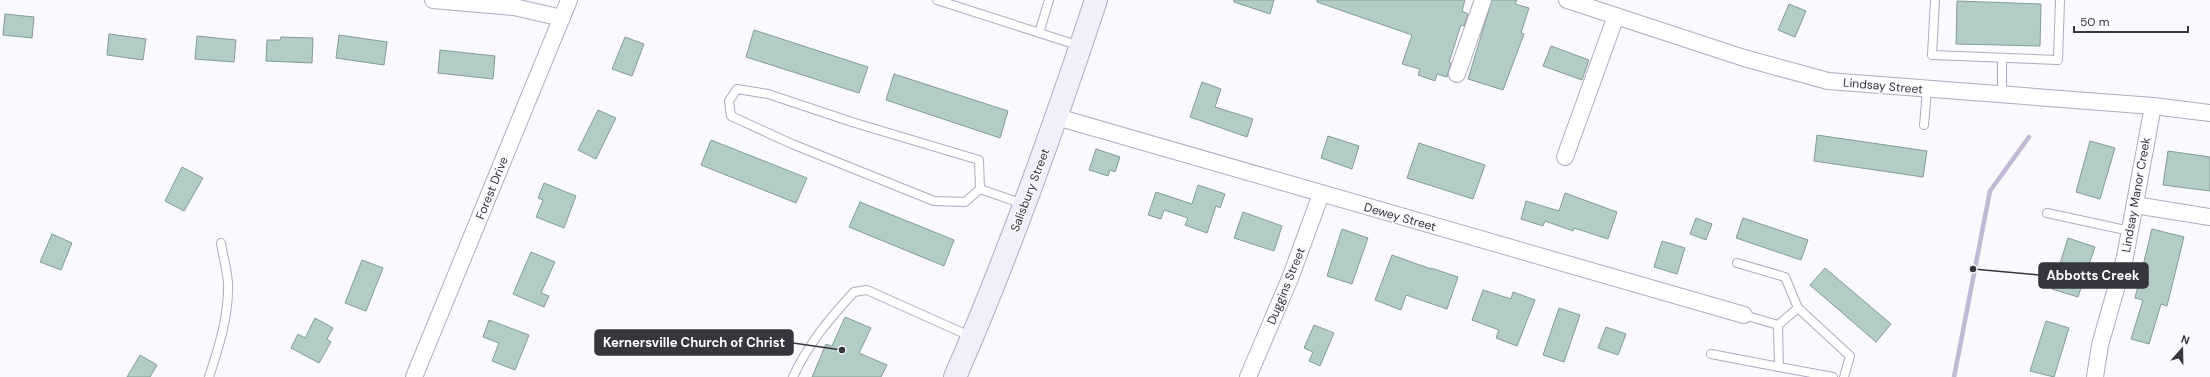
<svg xmlns="http://www.w3.org/2000/svg" width="2210" height="377" viewBox="0 0 2210 377" font-family="'DM Sans',sans-serif">
	<rect width="100%" height="100%" fill="#faf9fd"/>
	<g fill="none" stroke-linecap="round" stroke-linejoin="round">
		<path stroke="#c1b8d5" stroke-width="4.5" d="M 1954,377 L 1990,191 L 2029,137"/>
	</g>
	<g fill="#b3cdc6" stroke="#839c95">
		<path d="M 1234,0 L 1274,0 L 1270,14 L 1234,2 Z"/>
		<path d="M 1317,0 L 1465,0 L 1462,11 L 1468,14 L 1464,26 L 1461,25 L 1449,62 L 1451,63 L 1447,77 L 1437,74 L 1435,81 L 1418,75 L 1420,69 L 1402,64 L 1412,35 L 1317,2 Z"/>
		<path d="M 1492,0 L 1517,0 L 1515,4 L 1529,8 L 1521,33 L 1524,34 L 1503,90 L 1468,79 Z"/>
		<path d="M 1957,1 L 2041,4 L 2040,46 L 1956,44 Z"/>
		<path d="M 1789,4 L 1806,11 L 1795,37 L 1778,30 Z"/>
		<path d="M 5,14 L 34,17 L 32,38 L 3,35 Z"/>
		<path d="M 754,30 L 868,67 L 859,93 L 746,57 Z"/>
		<path d="M 109,34 L 146,39 L 143,60 L 107,55 Z"/>
		<path d="M 339,35 L 387,42 L 384,65 L 336,58 Z"/>
		<path d="M 197,36 L 236,40 L 234,62 L 195,59 Z"/>
		<path d="M 281,37 L 313,38 L 312,63 L 266,61 L 267,40 L 280,40 Z"/>
		<path d="M 625,37 L 644,44 L 632,76 L 612,69 Z"/>
		<path d="M 1551,46 L 1589,60 L 1582,80 L 1543,66 Z"/>
		<path d="M 440,50 L 495,56 L 493,79 L 438,73 Z"/>
		<path d="M 894,74 L 1008,111 L 1000,138 L 886,100 Z"/>
		<path d="M 1202,82 L 1221,89 L 1215,107 L 1253,119 L 1247,137 L 1190,117 Z"/>
		<path d="M 598,110 L 616,118 L 596,159 L 578,150 Z"/>
		<path d="M 1817,135 L 1927,151 L 1923,177 L 1814,161 Z"/>
		<path d="M 1328,136 L 1359,146 L 1352,169 L 1321,158 Z"/>
		<path d="M 711,140 L 807,178 L 796,203 L 701,165 Z"/>
		<path d="M 2090,141 L 2115,148 L 2100,199 L 2076,192 Z"/>
		<path d="M 1419,143 L 1485,165 L 1473,199 L 1407,178 Z"/>
		<path d="M 1096,149 L 1120,157 L 1115,172 L 1110,170 L 1108,176 L 1089,170 Z"/>
		<path d="M 2168,151 L 2210,157 L 2210,191 L 2163,185 Z"/>
		<path d="M 182,167 L 203,178 L 184,211 L 165,201 Z"/>
		<path d="M 544,183 L 576,196 L 564,228 L 536,217 L 543,200 L 538,198 Z"/>
		<path d="M 1198,185 L 1225,194 L 1220,208 L 1216,206 L 1207,233 L 1185,225 L 1188,218 L 1164,210 L 1161,219 L 1148,215 L 1156,192 L 1192,204 Z"/>
		<path d="M 1565,193 L 1617,212 L 1608,239 L 1574,228 L 1573,231 L 1545,221 L 1543,226 L 1521,219 L 1526,201 L 1559,211 Z"/>
		<path d="M 860,202 L 954,240 L 944,266 L 849,227 Z"/>
		<path d="M 1243,212 L 1282,226 L 1274,251 L 1234,238 Z"/>
		<path d="M 1696,218 L 1712,224 L 1706,240 L 1690,234 Z"/>
		<path d="M 1743,218 L 1808,240 L 1801,260 L 1736,238 Z"/>
		<path d="M 1342,229 L 1368,238 L 1352,284 L 1327,276 Z"/>
		<path d="M 2152,229 L 2184,237 L 2167,306 L 2161,304 L 2149,344 L 2131,339 L 2143,300 L 2135,298 Z"/>
		<path d="M 52,234 L 72,243 L 61,270 L 40,262 Z"/>
		<path d="M 2068,238 L 2095,247 L 2078,297 L 2052,289 Z"/>
		<path d="M 1662,241 L 1685,248 L 1677,274 L 1654,267 Z"/>
		<path d="M 531,252 L 555,262 L 541,293 L 549,296 L 544,307 L 513,294 Z"/>
		<path d="M 1392,255 L 1431,269 L 1431,268 L 1458,277 L 1447,309 L 1406,295 L 1401,310 L 1375,300 Z"/>
		<path d="M 362,260 L 383,268 L 366,311 L 345,303 Z"/>
		<path d="M 1825,268 L 1891,324 L 1876,342 L 1810,285 Z"/>
		<path d="M 1483,290 L 1511,299 L 1513,292 L 1535,300 L 1517,346 L 1496,338 L 1499,330 L 1472,320 Z"/>
		<path d="M 1559,308 L 1580,315 L 1564,362 L 1543,355 Z"/>
		<path d="M 845,317 L 871,328 L 859,353 L 887,365 L 881,377 L 812,377 L 826,344 L 832,346 Z"/>
		<path d="M 315,318 L 333,328 L 327,339 L 331,342 L 319,363 L 291,348 L 298,334 L 305,338 Z"/>
		<path d="M 489,320 L 529,335 L 515,370 L 492,361 L 499,343 L 483,337 Z"/>
		<path d="M 2046,321 L 2069,328 L 2054,377 L 2030,371 Z"/>
		<path d="M 1314,325 L 1334,333 L 1320,366 L 1309,361 L 1313,352 L 1304,348 Z"/>
		<path d="M 1606,327 L 1626,334 L 1618,355 L 1598,348 Z"/>
		<path d="M 140,355 L 157,365 L 150,377 L 127,377 Z"/>
	</g>
	<g fill="none" stroke-linecap="round" stroke-linejoin="round">
		<g stroke="#b0aabf" stroke-width="10">
			<g id="service">
				<path d="M 937,0 L 1080,46"/>
				<path d="M 1935,0 L 1932,55 L 2058,60 L 2060,0"/>
				<path d="M 1039,33 L 1049,0"/>
				<path d="M 2002,94 L 2002,58"/>
				<path d="M 1924,125 L 1927,90"/>
				<path d="M 980,189 L 979,160 L 855,123 L 768,94 L 737,89 L 729,101 L 731,116 L 792,144 L 934,201 L 965,202 L 980,189 L 1023,204"/>
				<path d="M 2047,213 L 2130,231"/>
				<path d="M 1737,263 L 1785,277 L 1798,308 L 1778,325 L 1744,315"/>
				<path d="M 1798,308 L 1850,356 L 1844,377"/>
				<path d="M 1711,354 L 1779,367 L 1778,325"/>
				<path d="M 1779,367 L 1833,377"/>
				<path d="M 209,377 C 219,346 229,316 228,283 C 227,270 223,256 221,243"/>
				<path d="M 793,377 C 808,344 830,318 854,292 L 867,290 L 972,337"/>
			</g>
		</g>
		<g stroke="#b0aabf" stroke-width="18">
			<g id="minor">
				<path d="M 433,0 L 514,7 L 562,18"/>
				<path d="M 1567,0 L 1744,58 L 1828,81 L 2153,106 L 2210,113"/>
				<path d="M 1457,74 L 1483,0"/>
				<path d="M 1057,117 L 1744,315"/>
				<path d="M 1565,157 L 1616,16"/>
				<path d="M 2135,205 L 2210,217"/>
				<path d="M 414,377 L 569,0"/>
				<path d="M 1248,377 L 1291,276 L 1321,194"/>
				<path d="M 2095,377 L 2100,345 L 2125,257 L 2153,106"/>
			</g>
		</g>
		<g stroke="#b0aabf" stroke-width="24">
			<path id="secondary" d="M 955,377 C 1009,254 1054,127 1096,0"/>
		</g>
		<use href="#service" stroke="#fff" stroke-width="8"/>
		<use href="#minor" stroke="#fff" stroke-width="16"/>
		<use href="#secondary" stroke="#f3eefc" stroke-width="22"/>
	</g>
	<g text-anchor="middle" dominant-baseline="central" stroke-width="3" stroke-linejoin="round" paint-order="stroke">
		<g font-size="12" fill="#37353d" stroke="#faf9fd">
			<text transform="translate(1883 86) rotate(5)">Lindsay Street</text>
			<text transform="translate(492 188) rotate(-68)">Forest Drive</text>
			<text transform="translate(1030 190) rotate(-69)">Salisbury Street</text>
			<text transform="translate(2136 195) rotate(-80)">Lindsay Manor Creek</text>
			<text transform="translate(1400 217) rotate(16)">Dewey Street</text>
			<text transform="translate(1286 286) rotate(-68)">Duggins Street</text>
		</g>
	</g>
	<path fill="none" stroke="#37353d" stroke-width="1.5" d="M1973 269L2039 275M842 350L793 343"/>
	<g fill="#37353d" stroke="#faf9fd" stroke-width="1.5">
		<circle cx="1973" cy="269" r="4"/>
		<circle cx="842" cy="350" r="4"/>
	</g>
	<g fill="#37353d" stroke="#37353d" stroke-width="1.5">
		<rect x="2039" y="263" width="109" height="25" rx="4"/>
		<rect x="595" y="330" width="198" height="25" rx="4"/>
	</g>
	<g font-size="13" text-anchor="middle" font-weight="bold" fill="#fff">
		<text x="2093" y="280">Abbotts Creek</text>
		<text x="694" y="347">Kernersville Church of Christ</text>
	</g>
	<g transform="translate(2182 349) rotate(20)" stroke="#faf9fd" stroke-width="3" paint-order="stroke">
	<path d="M0-3L7 15L0 10L-7 15Z" fill="#37353d"/>
	<text y="-6" font-size="11" font-weight="bold" text-anchor="middle" fill="#37353d">N</text>
	</g>
	<path d="M2074 26v6h114v-6" fill="none" stroke="#37353d" stroke-width="2"/>
	<text x="2080" y="26" font-size="12" fill="#37353d" stroke="#faf9fd" stroke-width="3" paint-order="stroke">50 m</text>
</svg>
